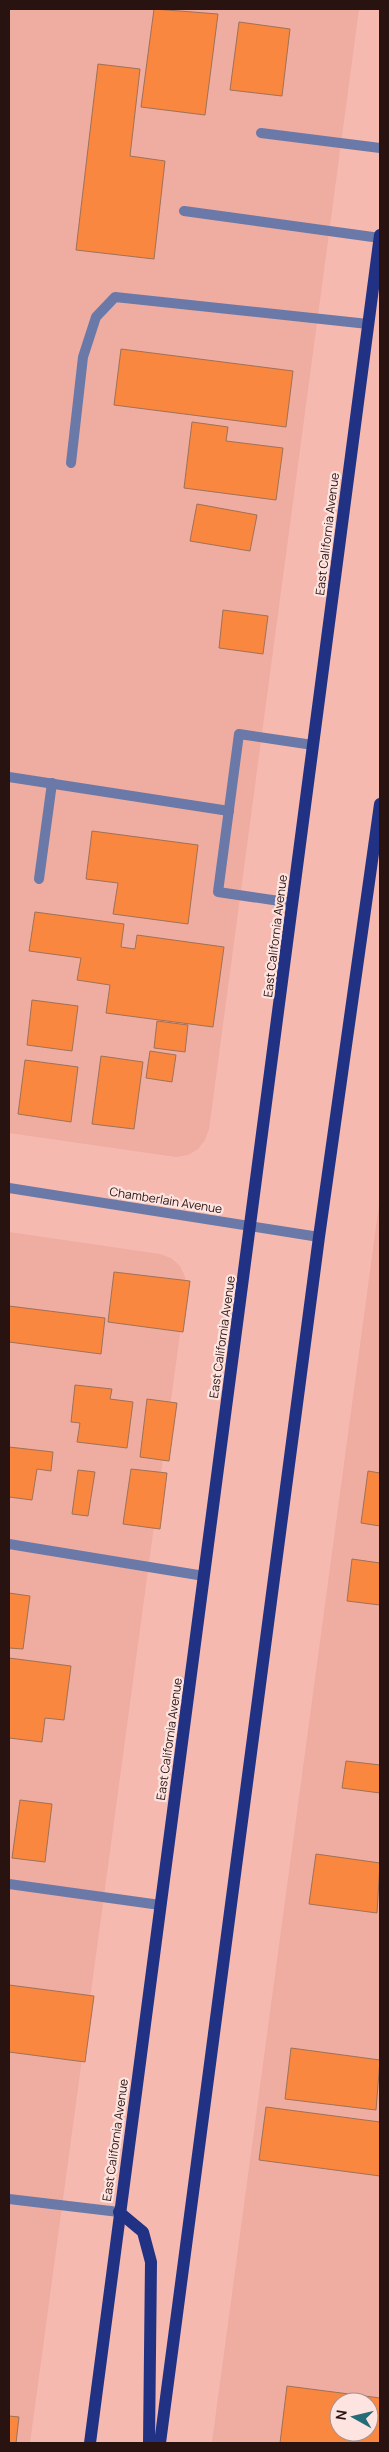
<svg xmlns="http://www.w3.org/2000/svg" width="389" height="2452" viewBox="0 0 389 2452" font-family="Manrope,sans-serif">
	<rect width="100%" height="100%" fill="#f5b9af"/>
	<g fill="#efaca1" fill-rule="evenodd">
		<path d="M 9,9 L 359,9 L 209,1129 L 205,1140 L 198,1149 L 188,1155 L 176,1157 L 9,1133 Z"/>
		<path d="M 380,1197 L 380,2443 L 212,2442 ZM 339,2402 L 369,2402 L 369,2432 L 339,2432 Z"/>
		<path d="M 9,1232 L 160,1254 L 171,1258 L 180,1266 L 185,1277 L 186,1289 L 30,2443 L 9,2443 Z"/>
	</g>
	<g fill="#f98740" stroke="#a07156" fill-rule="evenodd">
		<path d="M 154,9 L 218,14 L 205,115 L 141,107 Z"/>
		<path d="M 239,22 L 290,29 L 282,96 L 230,90 Z"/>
		<path d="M 98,64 L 140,69 L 130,156 L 165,161 L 154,259 L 76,250 Z"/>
		<path d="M 121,349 L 293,371 L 286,427 L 114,405 Z"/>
		<path d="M 192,422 L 228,427 L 226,441 L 283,448 L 276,500 L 184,488 Z"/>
		<path d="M 197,504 L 257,515 L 250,551 L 190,541 Z"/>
		<path d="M 223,610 L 268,616 L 263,654 L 219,648 Z"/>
		<path d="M 92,831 L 198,845 L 188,924 L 113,914 L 118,883 L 86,879 Z"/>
		<path d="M 35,912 L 124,924 L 121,947 L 135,949 L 137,935 L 224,947 L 213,1027 L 106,1013 L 110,985 L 77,980 L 81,958 L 29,951 Z"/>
		<path d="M 32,1000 L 78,1006 L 72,1051 L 27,1045 Z"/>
		<path d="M 157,1021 L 188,1025 L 185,1052 L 154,1048 Z"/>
		<path d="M 150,1051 L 176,1055 L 172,1082 L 146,1078 Z"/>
		<path d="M 101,1056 L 143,1062 L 134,1129 L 92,1124 Z"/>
		<path d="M 25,1060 L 78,1067 L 71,1122 L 18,1114 Z"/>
		<path d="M 114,1272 L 190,1281 L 183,1332 L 108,1322 Z"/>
		<path d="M 9,1306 L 105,1318 L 101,1354 L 9,1342 Z"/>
		<path d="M 75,1385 L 112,1389 L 110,1399 L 133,1402 L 127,1448 L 77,1442 L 80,1423 L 71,1422 Z"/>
		<path d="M 147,1399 L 177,1403 L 169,1461 L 140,1457 Z"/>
		<path d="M 9,1447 L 53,1452 L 51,1471 L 37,1469 L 32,1500 L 9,1497 Z"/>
		<path d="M 131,1469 L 167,1473 L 160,1529 L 123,1524 Z"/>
		<path d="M 78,1470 L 95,1472 L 88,1516 L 72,1514 Z"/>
		<path d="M 368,1471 L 380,1473 L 380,1526 L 361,1523 Z"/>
		<path d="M 352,1559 L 380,1563 L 380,1605 L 347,1601 Z"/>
		<path d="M 9,1593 L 30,1596 L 23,1649 L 9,1648 Z"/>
		<path d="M 9,1658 L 71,1666 L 64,1720 L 45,1718 L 42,1742 L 9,1738 Z"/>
		<path d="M 346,1761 L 380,1765 L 380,1793 L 342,1788 Z"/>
		<path d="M 20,1800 L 52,1804 L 45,1862 L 12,1858 Z"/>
		<path d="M 316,1854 L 380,1863 L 377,1913 L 309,1904 Z"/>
		<path d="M 9,1985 L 94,1996 L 85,2062 L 9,2052 Z"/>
		<path d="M 291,2048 L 380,2060 L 376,2110 L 285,2099 Z"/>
		<path d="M 266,2107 L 380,2122 L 380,2176 L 259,2160 Z"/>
		<path d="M 287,2386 L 380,2398 L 380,2443 L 280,2443 ZM 339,2402 L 369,2402 L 369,2432 L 339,2432 Z"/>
		<path d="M 9,2416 L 19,2417 L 16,2443 L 9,2443 Z"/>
	</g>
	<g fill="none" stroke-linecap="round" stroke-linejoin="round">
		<g stroke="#6a79a7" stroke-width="10">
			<path d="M 261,133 L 380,148"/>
			<path d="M 184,211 L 380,238"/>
			<path d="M 71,463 L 83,357 L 96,317 L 115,297 L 368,324"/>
			<path d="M 9,777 L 229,811"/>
			<path d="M 39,879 L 52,783"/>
			<path d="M 293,903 L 218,892 L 239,734 L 313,745"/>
			<path d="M 9,1544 L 204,1576"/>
			<path d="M 9,1884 L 160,1905"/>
			<path d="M 9,2199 L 119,2212"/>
		</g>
		<path stroke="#6a79a7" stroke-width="10" d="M 9,1188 L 319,1237"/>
		<g stroke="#213183" stroke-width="12">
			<path d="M 119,2212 L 143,2232 L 151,2262 L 149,2443"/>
			<path d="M 90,2443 L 380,235"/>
			<path d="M 160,2443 L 319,1237 L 380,804"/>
		</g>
	</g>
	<g text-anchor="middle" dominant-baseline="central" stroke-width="4.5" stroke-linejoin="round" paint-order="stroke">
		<g font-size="12" fill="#281310" stroke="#fee4e0">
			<text transform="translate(327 534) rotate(-83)">East California Avenue</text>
			<text transform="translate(275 936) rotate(-83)">East California Avenue</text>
			<text transform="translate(166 1200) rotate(9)">Chamberlain Avenue</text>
			<text transform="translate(222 1337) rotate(-82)">East California Avenue</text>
			<text transform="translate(169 1739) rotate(-82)">East California Avenue</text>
			<text transform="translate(115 2140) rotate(-82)">East California Avenue</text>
		</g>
	</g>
	<rect width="389" height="2452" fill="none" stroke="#281310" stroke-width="20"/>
	<g transform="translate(354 2417) rotate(278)"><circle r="24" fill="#fee4e0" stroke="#a8908d"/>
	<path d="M0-4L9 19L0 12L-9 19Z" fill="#246d78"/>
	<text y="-8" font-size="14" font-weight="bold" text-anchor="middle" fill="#281310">N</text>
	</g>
</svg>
